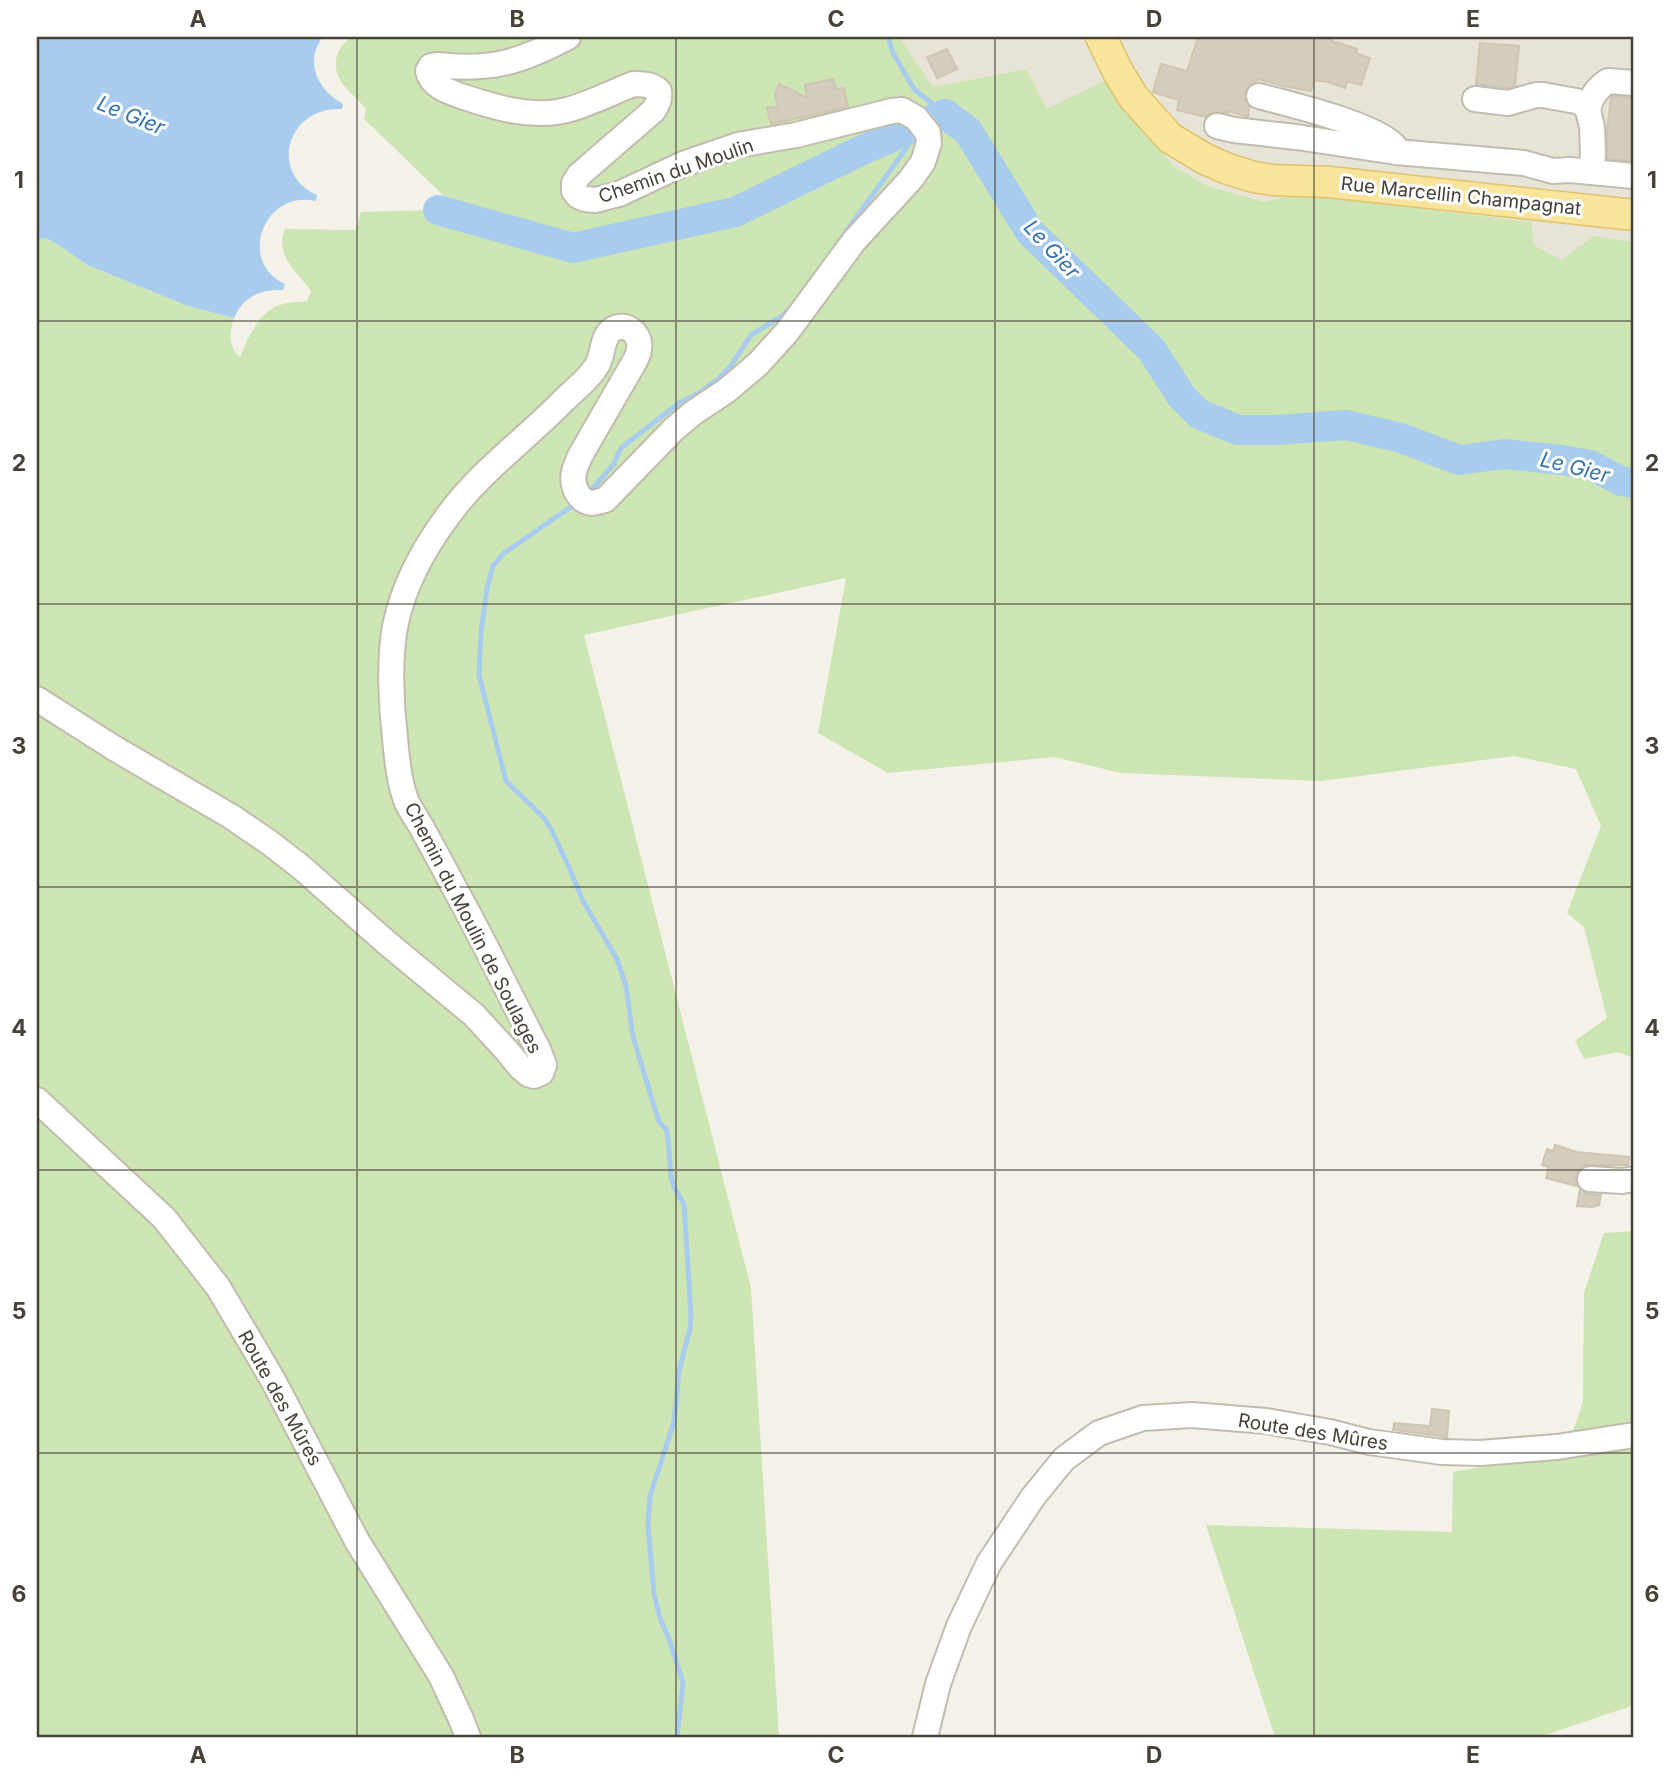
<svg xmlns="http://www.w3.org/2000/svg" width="1671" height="1774" viewBox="0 0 1671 1774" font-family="Inter,sans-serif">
	<rect width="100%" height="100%" fill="#f3f1e8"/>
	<path fill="#e7e3d7" d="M 899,37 L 1634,37 L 1634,242 L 1594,236 L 1561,260 L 1534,245 L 1297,194 L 1266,202 L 1208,186 L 1174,166 L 1140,127 L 1047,109 L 1026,69 L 932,87 Z"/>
	<g fill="#cce5b3">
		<path d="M 352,37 L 899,37 L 933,87 L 1026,69 L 1047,109 L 1106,80 L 1140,127 L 1174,166 L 1208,186 L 1265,202 L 1297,194 L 1531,222 L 1534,245 L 1561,260 L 1594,236 L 1634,242 L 1634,1058 L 1618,1052 L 1584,1059 L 1575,1041 L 1607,1018 L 1584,927 L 1567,913 L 1601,826 L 1576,769 L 1514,756 L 1321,781 L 1121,773 L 1054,757 L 888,773 L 818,733 L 846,578 L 584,635 L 751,1288 L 779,1737 L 37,1737 L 37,240 L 46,238 L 63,248 L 87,265 L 188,306 L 234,318 C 229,333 228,346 240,357 C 249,337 257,313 280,305 C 288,302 299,302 307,301 L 311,291 C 297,271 274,256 285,229 L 356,230 L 361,212 L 438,210 L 444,196 L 364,119 L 366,109 C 358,99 346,90 340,80 C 331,63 337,46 352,37 Z"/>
		<path d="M 1634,1231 L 1634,1705 L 1539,1737 L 1275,1737 L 1206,1525 L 1452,1532 L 1453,1472 L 1566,1452 L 1583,1402 L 1584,1293 L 1604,1233 Z"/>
	</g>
	<path fill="#a8cced" d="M 37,37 L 322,37 C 320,42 316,47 315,53 C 310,75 325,94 343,104 L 342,109 C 287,106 268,173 317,195 L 316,201 C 263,189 237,263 285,284 L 283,290 C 260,289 243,297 234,318 L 230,317 L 188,306 L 87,265 L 63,248 L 46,238 L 37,240 Z"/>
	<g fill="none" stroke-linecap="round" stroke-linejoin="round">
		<g stroke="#a8cced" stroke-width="5">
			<path d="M 888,37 L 893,53 L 914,89 L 945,114"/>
			<path d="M 843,236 L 907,147 L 915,128"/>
			<path d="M 589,493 L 613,465 L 621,448 L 679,403 L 697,394 L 716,381 L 730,367 L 751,335 L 781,317 L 792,306"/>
			<path d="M 578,502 L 504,553 L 493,566 L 487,588 L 481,632 L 479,675 L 506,781 L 545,819 L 554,835 L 568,865 L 583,901 L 617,959 L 626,986 L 633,1037 L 659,1122 L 666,1129 L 668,1138 L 671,1177 L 674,1187 L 684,1204 L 691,1314 L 690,1329 L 679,1371 L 674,1422 L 650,1496 L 648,1525 L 654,1594 L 660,1618 L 669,1639 L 683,1683 L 677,1737"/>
		</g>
		<path stroke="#a8cced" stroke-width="30" d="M 438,210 L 573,248 L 735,212 L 858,152 L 945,114 L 968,131 L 1030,232 L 1151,349 L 1182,397 L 1199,414 L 1238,430 L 1277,430 L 1346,425 L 1401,438 L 1459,460 L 1505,454 L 1561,460 L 1590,465 L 1621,481 L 1634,483"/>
	</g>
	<g fill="#d4cdbe" stroke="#cfc5b2" stroke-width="2">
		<path d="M 1198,37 L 1325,37 L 1332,39 L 1332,41 L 1357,49 L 1356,53 L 1370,58 L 1361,85 L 1347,81 L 1345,88 L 1328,82 L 1314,80 L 1311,91 L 1283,86 L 1257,79 L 1256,82 L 1248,86 L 1245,93 L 1245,101 L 1249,107 L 1248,117 L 1228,111 L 1228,113 L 1213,112 L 1206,117 L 1177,110 L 1179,100 L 1153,92 L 1161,64 L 1187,71 Z"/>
		<path d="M 1480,43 L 1519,46 L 1515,86 L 1507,88 L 1476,84 Z"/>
		<path d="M 947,49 L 957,69 L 937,78 L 927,57 Z"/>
		<path d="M 833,79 L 836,89 L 844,88 L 848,107 L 771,124 L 767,108 L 778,107 L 775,95 L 779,84 L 807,98 L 805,85 Z"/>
		<path d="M 1612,96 L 1633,98 L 1632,104 L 1634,105 L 1634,161 L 1607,159 L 1607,131 L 1611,98 Z"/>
		<path d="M 1555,1145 L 1577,1152 L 1629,1157 L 1628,1165 L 1584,1165 L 1577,1171 L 1575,1179 L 1577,1186 L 1546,1178 L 1549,1167 L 1542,1165 L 1547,1149 L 1553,1151 Z"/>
		<path d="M 1580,1189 L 1588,1194 L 1601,1195 L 1599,1205 L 1592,1207 L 1577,1206 Z"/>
		<path d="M 1432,1409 L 1449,1411 L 1447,1437 L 1393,1430 L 1394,1423 L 1430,1426 Z"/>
	</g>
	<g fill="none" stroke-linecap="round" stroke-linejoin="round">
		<g stroke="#c1bcae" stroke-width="28">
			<g id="minor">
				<path d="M 1259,96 C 1288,104 1380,125 1396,148 L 1396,152"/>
				<path d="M 1475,99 L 1508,103 L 1536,95 L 1543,95 L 1576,101 L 1583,104 L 1588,110 L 1592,127 L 1593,154 L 1591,172"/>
				<path d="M 1588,110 C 1590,98 1598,87 1608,81 L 1634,83"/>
				<path d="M 1217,126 L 1234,130 L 1296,137 L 1396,152 L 1524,163 L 1553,171 L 1570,170 L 1634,176"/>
				<path d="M 37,699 L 114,748 L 232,817 L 270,843 L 301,867 L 387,943 L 474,1015 L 507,1051 L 521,1068 L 528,1074 L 534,1076 L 541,1073 L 544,1065 L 538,1049 C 510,996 484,941 455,889 C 444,868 433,848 422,828 C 417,819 410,810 406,800 C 399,781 397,759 395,738 C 391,705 389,660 395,627 C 403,586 425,546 450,513 C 482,470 526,439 563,401 C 574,390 588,380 596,367 C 604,356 601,336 613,329 C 626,321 642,335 639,349 C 639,353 637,356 636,359 L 580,456 C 578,461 575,467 574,472 C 571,484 578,503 593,503 C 594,503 604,500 605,500 L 674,429 L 693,413 L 726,391 L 758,364 L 787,332 L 854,241 L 911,179 L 923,162 L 929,143 L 928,133 L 916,118 L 902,110 L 892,111 L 796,135 L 738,145 L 683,164 L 619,194 L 596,200 L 585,199 L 578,196 L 574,191 L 574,183 L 579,175 L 653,111 C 658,104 660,99 659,91 C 651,84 643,84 633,84 C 611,93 589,104 567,110 C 531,119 494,107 461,96 C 448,91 431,86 428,71 L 431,66 L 437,65 C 492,71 520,62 568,37"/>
				<path d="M 37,1100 L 164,1218 L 218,1287 L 273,1380 L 357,1541 L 441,1676 L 461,1719 L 468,1737"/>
				<path d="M 1590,1179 L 1622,1181 L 1634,1179"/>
				<path d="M 925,1737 L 938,1684 L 959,1626 L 989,1563 L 1033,1497 L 1064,1459 L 1099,1433 L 1143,1418 L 1192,1415 L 1266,1421 L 1330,1432 L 1369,1442 L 1442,1452 L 1480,1453 L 1557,1447 L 1634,1435"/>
			</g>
		</g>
		<g stroke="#dec36c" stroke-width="33">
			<path id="major" d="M 1101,37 L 1118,72 L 1134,98 L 1170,138 L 1205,159 L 1228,169 L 1254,177 L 1273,180 L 1329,182 L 1634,215"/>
		</g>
		<use href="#minor" stroke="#fff" stroke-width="24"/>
		<use href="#major" stroke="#f9e49c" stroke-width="30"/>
	</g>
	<path fill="none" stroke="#474237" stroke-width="2" stroke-opacity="0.55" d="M 357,37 L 357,1737M 676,37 L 676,1737M 995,37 L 995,1737M 1314,37 L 1314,1737M 37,321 L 1634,321M 37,604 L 1634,604M 37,887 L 1634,887M 37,1170 L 1634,1170M 37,1453 L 1634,1453"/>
	<g text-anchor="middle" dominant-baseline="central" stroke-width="6" stroke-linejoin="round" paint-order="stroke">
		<g font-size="19" fill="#474237" stroke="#fff">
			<text transform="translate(676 171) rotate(-19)">Chemin du Moulin</text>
			<text transform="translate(1461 196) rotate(6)">Rue Marcellin Champagnat</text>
			<text transform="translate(473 928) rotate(63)">Chemin du Moulin de Soulages</text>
			<text transform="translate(280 1398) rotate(61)">Route des Mûres</text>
			<text transform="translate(1313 1432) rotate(9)">Route des Mûres</text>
		</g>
		<g font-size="21" font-style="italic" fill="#3573ad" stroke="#fff">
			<text transform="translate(131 115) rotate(22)">Le Gier</text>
			<text transform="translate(1052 249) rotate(47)">Le Gier</text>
			<text transform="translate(1575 467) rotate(14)">Le Gier</text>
		</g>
	</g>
	<rect width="1671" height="1774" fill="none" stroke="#ffffff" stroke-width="77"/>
	<rect x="38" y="38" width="1594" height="1698" fill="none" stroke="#474237" stroke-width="2.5"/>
	<g font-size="23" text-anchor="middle" font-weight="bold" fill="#474237">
		<text x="198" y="27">A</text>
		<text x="517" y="27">B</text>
		<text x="836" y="27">C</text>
		<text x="1154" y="27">D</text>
		<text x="1473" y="27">E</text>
		<text x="19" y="188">1</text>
		<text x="1652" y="188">1</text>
		<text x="19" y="471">2</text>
		<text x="1652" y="471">2</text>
		<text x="19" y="754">3</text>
		<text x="1652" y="754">3</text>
		<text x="19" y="1036">4</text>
		<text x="1652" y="1036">4</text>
		<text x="19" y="1319">5</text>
		<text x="1652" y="1319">5</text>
		<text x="19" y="1602">6</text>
		<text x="1652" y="1602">6</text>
		<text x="198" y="1763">A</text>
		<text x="517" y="1763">B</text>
		<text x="836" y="1763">C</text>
		<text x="1154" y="1763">D</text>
		<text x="1473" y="1763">E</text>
	</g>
</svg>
